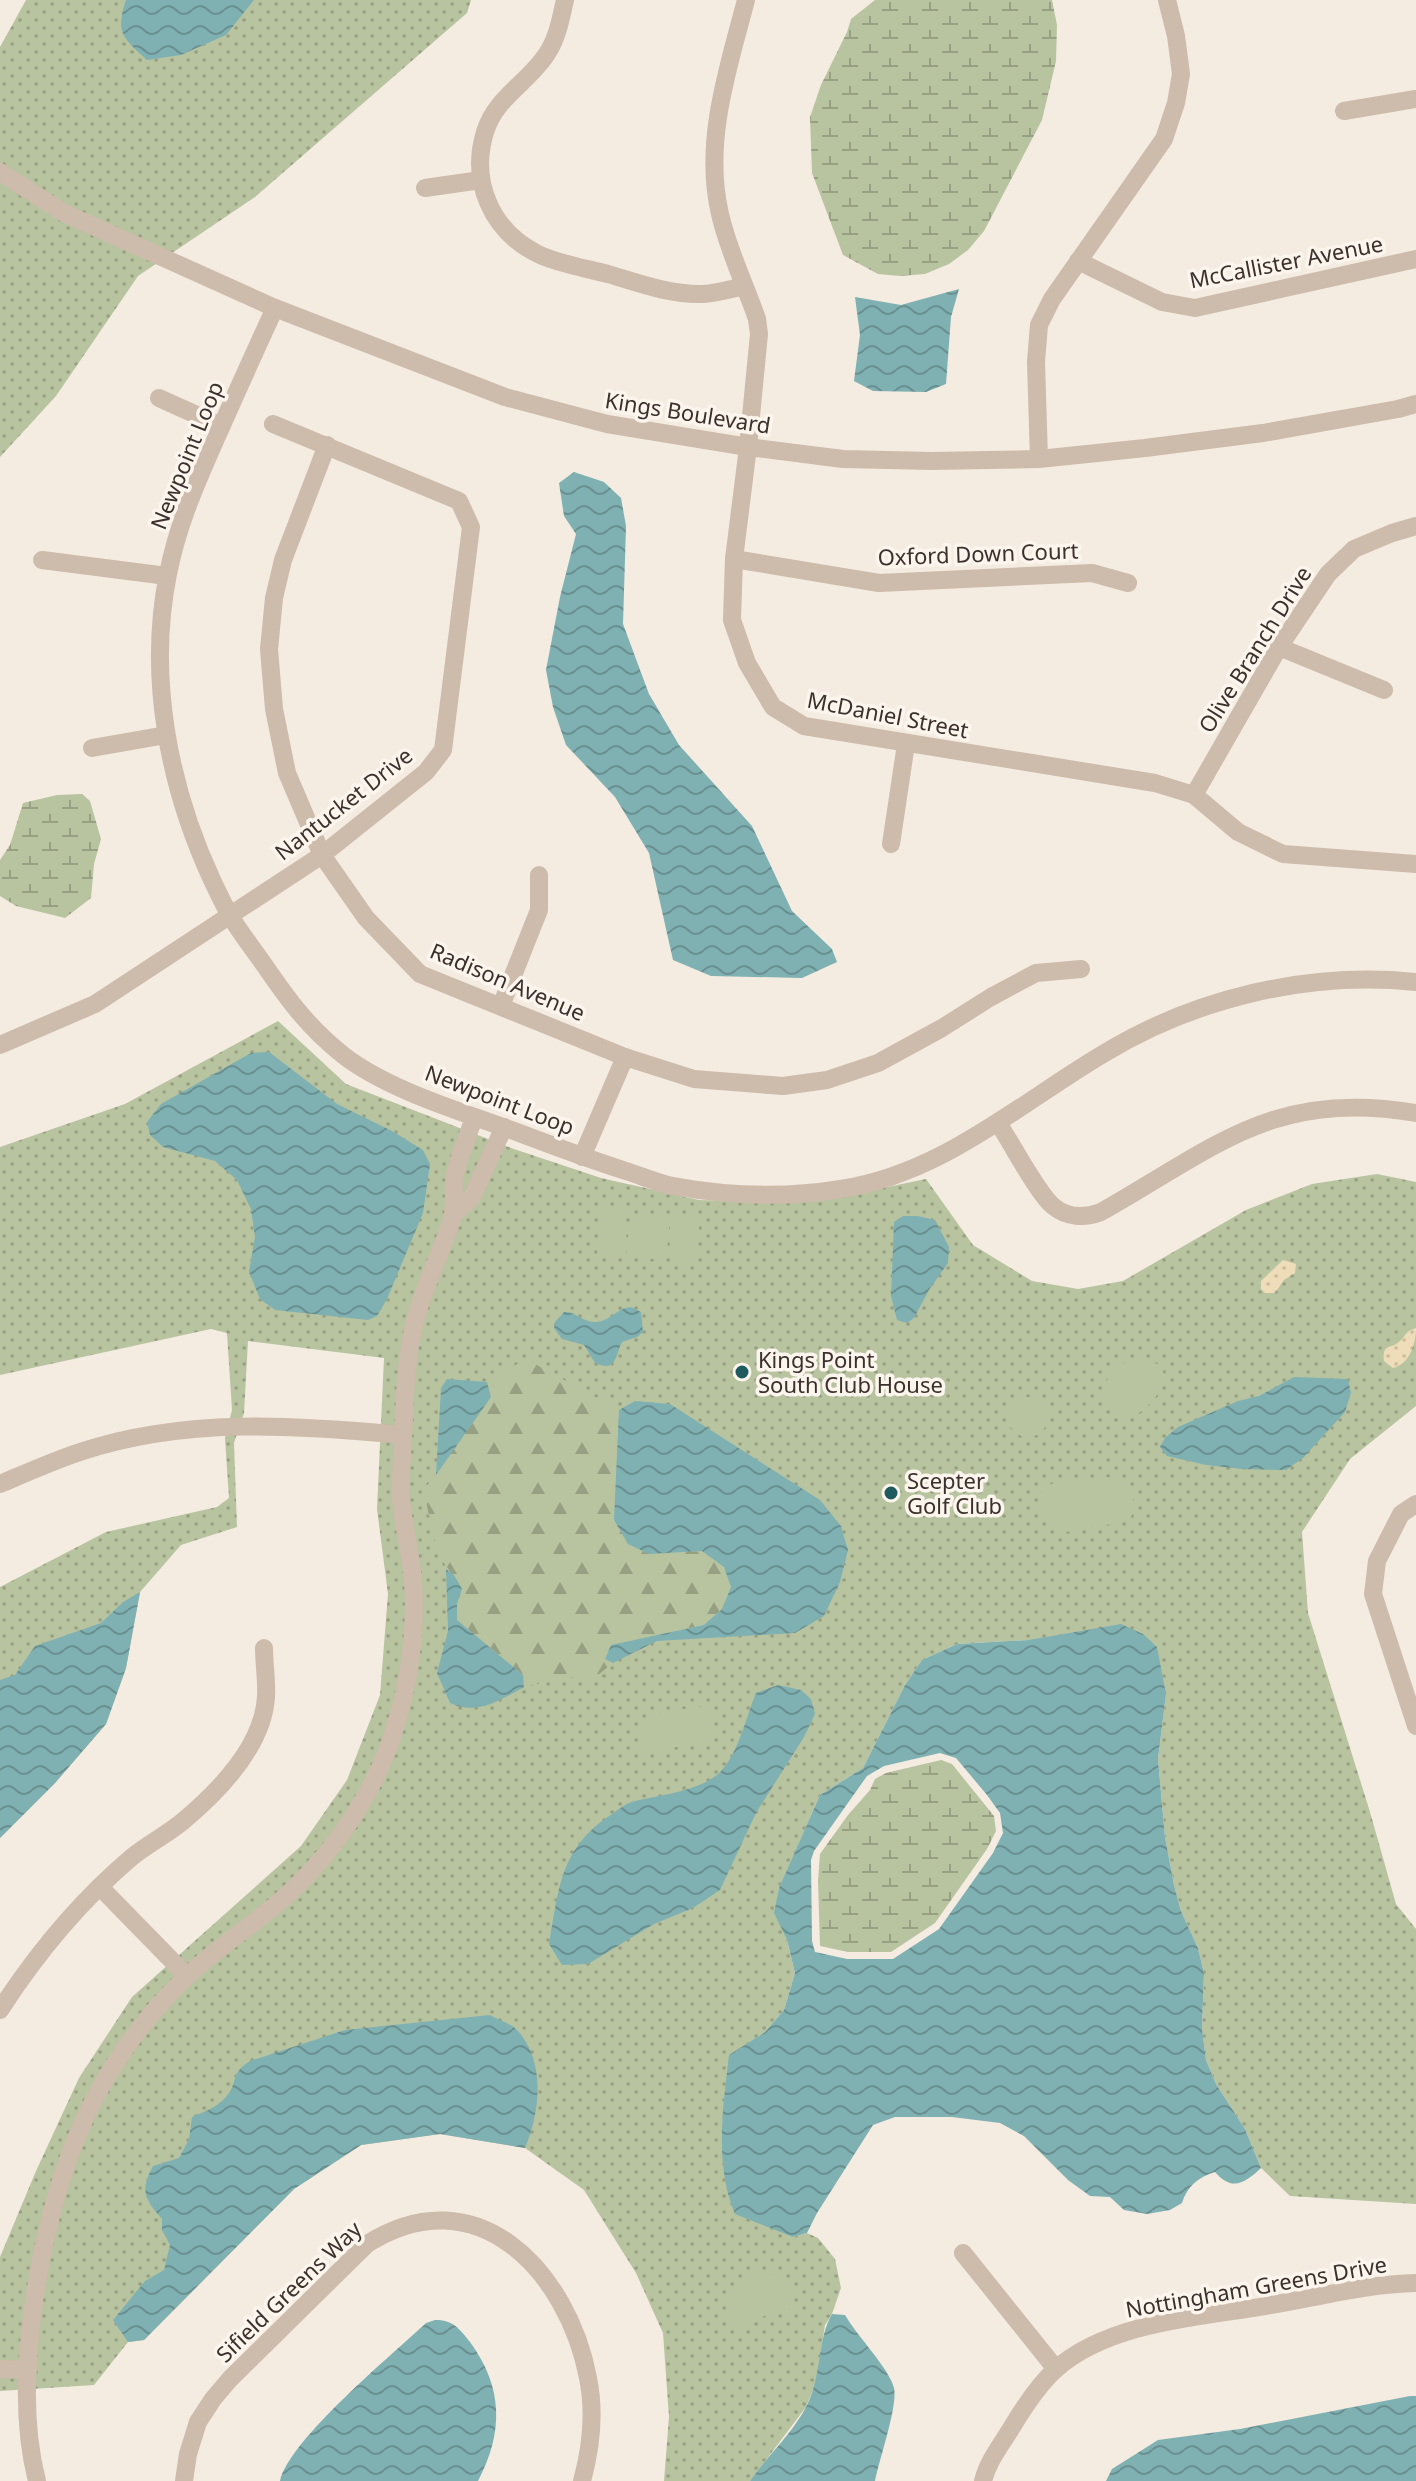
<svg xmlns="http://www.w3.org/2000/svg" width="1416" height="2481" viewBox="0 0 1416 2481" font-family="'Noto Sans',sans-serif">
	<defs>
		<pattern id="grass-dots" width="8" height="8" patternUnits="userSpaceOnUse" patternTransform="scale(2)"><rect width="8" height="8" fill="#b8c4a0"/><path d="M2 2h.1M6 6h.1" fill="none" stroke="#97a083" stroke-width="1.8" stroke-linecap="round"/></pattern>
		<pattern id="forest-firs" width="22" height="20" patternUnits="userSpaceOnUse" patternTransform="scale(2)"><rect width="22" height="20" fill="#b8c4a0"/><path d="M5 1l3.5 6h-7zM16 11l3.5 6h-7z" fill="#97a083"/></pattern>
		<pattern id="wetland-marsh" width="20" height="14" patternUnits="userSpaceOnUse" patternTransform="scale(2)"><rect width="20" height="14" fill="#b8c4a0"/><path d="M1 5h8M5 5V1M11 12h8M15 12V8" fill="none" stroke="#97a083"/></pattern>
		<pattern id="sand-dots" width="8" height="8" patternUnits="userSpaceOnUse" patternTransform="scale(2)"><rect width="8" height="8" fill="#efdcb8"/><path d="M2 2h.1M6 6h.1" fill="none" stroke="#cebd9e" stroke-width="1.8" stroke-linecap="round"/></pattern>
		<pattern id="water-waves" width="16" height="10" patternUnits="userSpaceOnUse" patternTransform="scale(2)"><rect width="16" height="10" fill="#7fb0b2"/><path d="M0 5q4-4 8 0t8 0" fill="none" stroke="#699091"/></pattern>
	</defs>
	<rect width="100%" height="100%" fill="#f4ebe1"/>
	<g fill="url(#grass-dots)">
		<path d="M 26,0 L 471,0 L 467,13 L 255,197 L 138,276 L 56,396 L 0,457 L 0,47 Z"/>
		<path d="M 278,1021 L 346,1084 L 514,1149 L 601,1178 L 699,1200 L 759,1202 L 834,1198 L 926,1179 L 973,1245 L 1032,1281 L 1078,1289 L 1123,1281 L 1246,1210 L 1312,1184 L 1377,1174 L 1416,1182 L 1416,1406 L 1350,1459 L 1302,1532 L 1308,1613 L 1370,1812 L 1396,1904 L 1416,1929 L 1416,2204 L 1290,2196 L 1261,2168 L 1245,2129 L 1216,2084 L 1206,2060 L 1202,2028 L 1204,1973 L 1198,1948 L 1181,1911 L 1174,1885 L 1165,1837 L 1158,1759 L 1166,1693 L 1029,1640 L 957,1644 L 922,1660 L 905,1685 L 863,1768 L 820,1795 L 779,1889 L 775,1913 L 787,1940 L 795,1973 L 784,2010 L 765,2032 L 729,2056 L 793,2237 L 807,2233 L 818,2238 L 835,2259 L 841,2288 L 832,2314 L 825,2325 L 816,2382 L 806,2407 L 750,2481 L 664,2481 L 669,2417 L 663,2333 L 636,2273 L 584,2190 L 525,2148 L 440,2134 L 361,2145 L 294,2189 L 144,2340 L 128,2342 L 94,2385 L 0,2391 L 0,2257 L 36,2171 L 79,2078 L 132,1997 L 301,1846 L 347,1780 L 380,1695 L 388,1594 L 377,1509 L 384,1358 L 248,1341 L 244,1413 L 234,1443 L 237,1527 L 181,1545 L 140,1592 L 126,1668 L 106,1724 L 55,1783 L 0,1838 L 0,1587 L 106,1532 L 217,1507 L 229,1498 L 225,1438 L 232,1410 L 227,1333 L 211,1329 L 0,1375 L 0,1147 L 125,1104 Z"/>
	</g>
	<path fill="url(#forest-firs)" d="M 526,1359 L 619,1410 L 614,1520 L 649,1554 L 702,1551 L 724,1567 L 731,1587 L 722,1609 L 704,1625 L 611,1645 L 605,1658 L 613,1663 L 594,1678 L 585,1679 L 569,1677 L 524,1687 L 523,1675 L 457,1620 L 457,1604 L 462,1589 L 438,1554 L 426,1502 L 426,1487 L 491,1397 L 487,1382 Z"/>
	<g fill="url(#wetland-marsh)">
		<path d="M 875,0 L 1052,0 L 1057,25 L 1056,61 L 1042,120 L 984,231 L 968,250 L 949,264 L 925,274 L 900,276 L 878,274 L 843,255 L 812,173 L 810,117 L 821,85 L 847,32 L 851,19 Z"/>
		<path d="M 82,794 L 90,801 L 101,839 L 94,864 L 91,898 L 65,918 L 16,906 L 0,896 L 0,860 L 10,845 L 23,803 L 57,795 Z"/>
		<path d="M 941,1760 L 952,1764 L 994,1816 L 996,1831 L 987,1849 L 935,1923 L 891,1952 L 848,1952 L 820,1946 L 818,1881 L 820,1854 L 848,1815 L 870,1790 L 875,1779 L 886,1773 Z"/>
	</g>
	<g fill="url(#sand-dots)">
		<path d="M 1283,1260 L 1296,1264 L 1295,1273 L 1284,1280 L 1275,1293 L 1265,1293 L 1261,1289 L 1261,1281 Z"/>
		<path d="M 1416,1328 C 1416,1343 1410,1364 1393,1368 L 1384,1361 C 1382,1343 1390,1350 1400,1341 C 1407,1334 1406,1331 1416,1328 Z"/>
	</g>
	<g fill="#b8c4a0">
		<path d="M 601,1208 L 627,1210 L 623,1257 L 597,1255 Z"/>
		<path d="M 673,1213 L 700,1218 L 696,1263 L 670,1261 Z"/>
		<path d="M 630,1216 L 670,1218 L 666,1260 L 626,1257 Z"/>
		<path d="M 1138,1359 C 1199,1362 1136,1431 1116,1418 C 1100,1406 1102,1373 1120,1364 C 1125,1361 1132,1361 1138,1359 Z"/>
		<circle cx="1028" cy="1417" r="20"/>
		<path d="M 1106,1477 C 1128,1478 1142,1501 1129,1520 L 1117,1524 L 1089,1526 L 1069,1532 L 1050,1528 C 1040,1512 1031,1485 1060,1482 C 1064,1481 1068,1482 1073,1482 C 1084,1481 1095,1478 1106,1477 Z"/>
		<path d="M 697,1706 L 709,1709 C 712,1715 713,1719 712,1727 C 709,1749 688,1744 672,1748 C 663,1750 655,1753 647,1755 L 640,1746 L 638,1733 L 645,1720 L 652,1716 Z"/>
		<path d="M 770,2273 C 782,2278 807,2299 787,2311 C 780,2315 769,2313 762,2317 C 752,2323 748,2332 734,2326 C 716,2296 739,2272 770,2273 Z"/>
	</g>
	<g fill="url(#water-waves)" fill-rule="evenodd">
		<path d="M 126,0 L 254,0 L 226,35 L 181,55 L 147,60 C 123,38 115,33 126,0 Z"/>
		<path d="M 959,289 L 951,317 L 946,384 L 926,392 L 873,391 L 854,381 L 860,335 L 855,297 L 901,305 Z"/>
		<path d="M 574,472 L 604,482 L 621,498 L 626,526 L 623,624 L 649,694 L 679,745 L 752,826 L 792,911 L 832,949 L 837,962 L 802,978 L 711,976 L 673,960 L 649,853 L 615,797 L 566,745 L 553,707 L 546,670 L 560,597 L 576,534 L 564,516 L 559,483 Z"/>
		<path d="M 269,1052 L 337,1104 L 392,1131 L 423,1150 L 430,1164 L 423,1213 L 387,1299 L 377,1316 L 368,1320 L 275,1310 L 260,1299 L 249,1272 L 255,1237 L 251,1209 L 237,1180 L 215,1161 L 163,1147 L 150,1135 L 147,1122 L 161,1104 L 251,1053 Z"/>
		<path d="M 903,1216 L 918,1216 L 935,1220 L 949,1247 L 948,1263 L 929,1290 L 914,1318 L 907,1323 L 897,1320 L 891,1296 L 894,1222 Z"/>
		<path d="M 631,1307 L 641,1312 L 643,1332 L 637,1337 L 622,1342 C 615,1356 617,1373 595,1363 L 584,1345 L 562,1339 L 554,1328 L 555,1322 L 564,1312 C 576,1311 582,1322 595,1322 C 610,1322 616,1308 631,1307 Z"/>
		<path d="M 1294,1377 L 1348,1379 L 1351,1393 L 1345,1412 L 1303,1458 L 1286,1470 L 1242,1469 L 1206,1465 L 1167,1456 L 1160,1447 L 1165,1438 L 1178,1427 L 1238,1401 L 1259,1396 Z"/>
		<path d="M 447,1379 L 487,1382 L 491,1397 L 436,1475 L 441,1388 Z"/>
		<path d="M 635,1401 L 670,1404 L 820,1500 L 841,1526 L 848,1550 L 840,1582 L 824,1616 L 795,1633 L 657,1641 L 613,1663 L 605,1659 L 611,1645 L 704,1625 L 722,1609 L 731,1587 L 724,1567 L 702,1551 L 649,1554 L 628,1544 L 614,1520 L 619,1410 Z"/>
		<path d="M 446,1569 L 454,1575 L 462,1589 L 457,1604 L 457,1620 L 523,1675 L 524,1687 C 500,1700 477,1716 450,1703 L 437,1673 L 448,1631 Z"/>
		<path d="M 140,1592 L 126,1668 L 106,1724 L 55,1783 L 0,1838 L 0,1680 L 15,1675 L 35,1646 L 101,1623 L 123,1602 Z"/>
		<path d="M 1121,1624 L 1143,1634 L 1157,1647 L 1166,1694 L 1158,1759 L 1165,1837 L 1174,1885 L 1181,1911 L 1198,1948 L 1204,1973 L 1202,2028 L 1206,2060 L 1216,2084 L 1245,2129 L 1261,2168 C 1245,2183 1232,2192 1215,2172 C 1199,2177 1187,2186 1182,2203 L 1170,2210 L 1147,2214 L 1124,2210 L 1110,2197 L 1090,2196 L 1068,2180 L 1024,2136 L 1000,2123 L 952,2117 L 895,2117 L 873,2125 L 817,2213 L 807,2233 L 793,2237 L 735,2214 C 714,2164 723,2108 729,2055 L 765,2032 L 784,2010 L 795,1973 L 787,1940 L 774,1913 L 779,1888 L 820,1795 L 863,1768 L 905,1685 L 922,1660 L 957,1644 L 1029,1640 ZM 940,1753 L 956,1758 L 987,1795 L 1000,1813 L 1003,1833 L 993,1853 L 939,1929 L 893,1959 L 847,1959 L 815,1952 L 812,1941 L 811,1860 L 814,1851 L 867,1776 L 884,1766 Z"/>
		<path d="M 778,1685 L 801,1690 L 811,1699 L 815,1714 L 804,1737 L 756,1813 L 720,1890 L 693,1908 L 654,1924 L 588,1964 L 562,1965 L 549,1944 C 559,1890 559,1850 609,1816 C 617,1811 625,1803 635,1801 C 660,1795 695,1792 717,1775 C 737,1759 746,1717 756,1693 Z"/>
		<path d="M 490,2015 C 498,2020 512,2024 518,2031 C 546,2063 540,2112 525,2148 L 440,2134 L 361,2145 L 294,2189 L 144,2340 L 128,2342 L 113,2320 L 145,2281 L 164,2270 L 170,2245 L 162,2230 L 162,2219 C 144,2199 140,2190 153,2166 L 179,2158 L 189,2139 L 192,2117 C 204,2112 217,2107 226,2097 C 239,2082 229,2074 250,2061 L 345,2030 Z"/>
		<path d="M 832,2314 L 845,2315 C 857,2336 889,2368 894,2388 C 898,2406 879,2460 875,2481 L 750,2481 C 767,2456 794,2432 807,2405 C 822,2376 817,2339 832,2314 Z"/>
		<path d="M 435,2320 C 453,2320 459,2328 470,2342 C 503,2387 504,2432 478,2481 L 280,2481 C 289,2440 392,2355 426,2323 Z"/>
		<path d="M 1410,2396 L 1416,2396 L 1416,2481 L 1106,2481 L 1112,2469 L 1158,2440 L 1240,2429 Z"/>
	</g>
	<g fill="none" stroke-linecap="round" stroke-linejoin="round">
		<g stroke="#cdbbac" stroke-width="18">
			<path d="M 565,0 C 561,17 558,36 548,52 C 530,82 496,96 485,132 C 470,181 491,231 538,254 C 559,264 585,268 608,274 C 638,283 671,295 703,294 C 717,293 731,289 744,286"/>
			<path d="M 746,0 C 728,69 703,142 720,214 C 728,250 745,284 757,319 L 759,334 L 748,447 L 734,559 L 732,620 L 747,663 L 773,707 L 804,726 L 1155,783 L 1194,795 L 1238,832 L 1283,854 L 1416,864"/>
			<path d="M 1344,111 L 1416,99"/>
			<path d="M 0,172 L 64,213 L 275,308 L 505,397 L 607,424 L 748,447 L 843,459 L 932,461 L 1039,459 L 1145,448 L 1263,433 L 1398,409 L 1416,404"/>
			<path d="M 425,188 L 481,180"/>
			<path d="M 1078,261 L 1162,302 L 1195,308 L 1416,259"/>
			<path d="M 275,308 C 254,353 234,398 214,443 C 195,486 177,527 168,574 C 147,677 169,788 213,882 C 219,894 224,906 231,917 C 241,934 254,950 265,966 C 289,1001 309,1028 343,1055 C 388,1090 460,1111 514,1131 C 551,1145 588,1159 626,1171 C 642,1176 657,1183 673,1186 C 728,1196 786,1198 841,1189 C 941,1174 1019,1104 1103,1054 C 1195,998 1308,971 1416,982"/>
			<path d="M 159,398 L 221,426"/>
			<path d="M 327,445 L 283,560 L 274,598 L 269,649 L 274,709 L 287,773 L 322,855 L 366,918 L 420,974 L 625,1057 L 694,1079 L 783,1086 L 827,1080 L 878,1063 L 942,1028 L 991,997 L 1036,973 L 1081,969"/>
			<path d="M 1039,459 L 1036,362 L 1039,325 L 1052,299 L 1164,139 L 1176,103 L 1181,74 L 1176,36 L 1167,0"/>
			<path d="M 734,559 L 879,583 L 1092,573 L 1128,583"/>
			<path d="M 42,560 L 167,576"/>
			<path d="M 1279,647 L 1384,690"/>
			<path d="M 92,748 L 166,735"/>
			<path d="M 1194,795 L 1279,647 L 1328,574 L 1354,549 L 1392,533 L 1416,526"/>
			<path d="M 891,844 L 906,744"/>
			<path d="M 501,1006 L 539,910 L 539,875"/>
			<path d="M 0,1045 L 95,1004 L 322,855 L 426,772 L 443,750 L 471,527 L 459,501 L 273,424"/>
			<path d="M 998,1123 C 1011,1142 1038,1194 1053,1206 C 1067,1218 1085,1218 1101,1212 C 1216,1147 1274,1089 1416,1113"/>
			<path d="M 582,1157 L 625,1057"/>
			<path d="M 453,1215 L 472,1197 L 504,1127"/>
			<path d="M 0,1484 C 26,1473 53,1461 80,1452 C 185,1417 295,1425 403,1435"/>
			<path d="M 1416,1504 L 1401,1514 L 1377,1561 L 1373,1594 L 1416,1726"/>
			<path d="M 100,1887 L 187,1976"/>
			<path d="M 0,2010 C 37,1953 80,1901 132,1857 C 148,1844 166,1835 182,1822 C 218,1792 263,1747 266,1697 C 267,1681 264,1664 264,1648"/>
			<path d="M 963,2253 L 1056,2369"/>
			<path d="M 0,2369 L 28,2370"/>
			<path d="M 37,2481 C 22,2423 26,2360 34,2301 C 53,2174 91,2070 184,1979 C 213,1951 247,1929 278,1903 C 325,1863 364,1809 387,1751 C 407,1697 417,1639 413,1581 C 411,1553 403,1526 401,1499 C 400,1479 402,1458 403,1438 C 405,1401 405,1362 414,1326 C 422,1289 441,1255 452,1219 C 456,1205 452,1189 455,1174 C 460,1155 468,1136 474,1117"/>
			<path d="M 184,2481 L 188,2454 L 198,2422 L 213,2399 L 230,2379 L 367,2244 C 477,2174 568,2272 588,2378 C 595,2412 591,2448 582,2481"/>
			<path d="M 983,2481 C 988,2461 1001,2445 1012,2427 C 1024,2407 1038,2385 1056,2369 C 1110,2321 1203,2317 1271,2305 C 1319,2297 1367,2284 1416,2283"/>
		</g>
	</g>
	<g fill="#1f5a5e" stroke="#fbf5ee" stroke-width="3">
		<circle cx="742" cy="1372" r="8"/>
		<circle cx="891" cy="1493" r="8"/>
	</g>
	<g text-anchor="middle" dominant-baseline="central" stroke-width="7" stroke-linejoin="round" paint-order="stroke">
		<g font-size="22" fill="#3b302b" stroke="#fbf5ee">
			<text transform="translate(1286 261) rotate(-11)">McCallister Avenue</text>
			<text transform="translate(688 412) rotate(9)">Kings Boulevard</text>
			<text transform="translate(186 455) rotate(-68)">Newpoint Loop</text>
			<text transform="translate(978 553) rotate(-2)">Oxford Down Court</text>
			<text transform="translate(1254 649) rotate(-58)">Olive Branch Drive</text>
			<text transform="translate(888 714) rotate(11)">McDaniel Street</text>
			<text transform="translate(343 803) rotate(-38)">Nantucket Drive</text>
			<text transform="translate(508 981) rotate(23)">Radison Avenue</text>
			<text transform="translate(500 1099) rotate(21)">Newpoint Loop</text>
			<text transform="translate(1256 2286) rotate(-10)">Nottingham Greens Drive</text>
			<text transform="translate(288 2291) rotate(-44)">Sifield Greens Way</text>
		</g>
		<g font-size="22" fill="#3b302b" stroke="#fbf5ee" text-anchor="start">
			<text x="758" y="1359">Kings Point<tspan x="758" dy="25">South Club House</tspan></text>
			<text x="907" y="1480">Scepter<tspan x="907" dy="25">Golf Club</tspan></text>
		</g>
	</g>
</svg>
